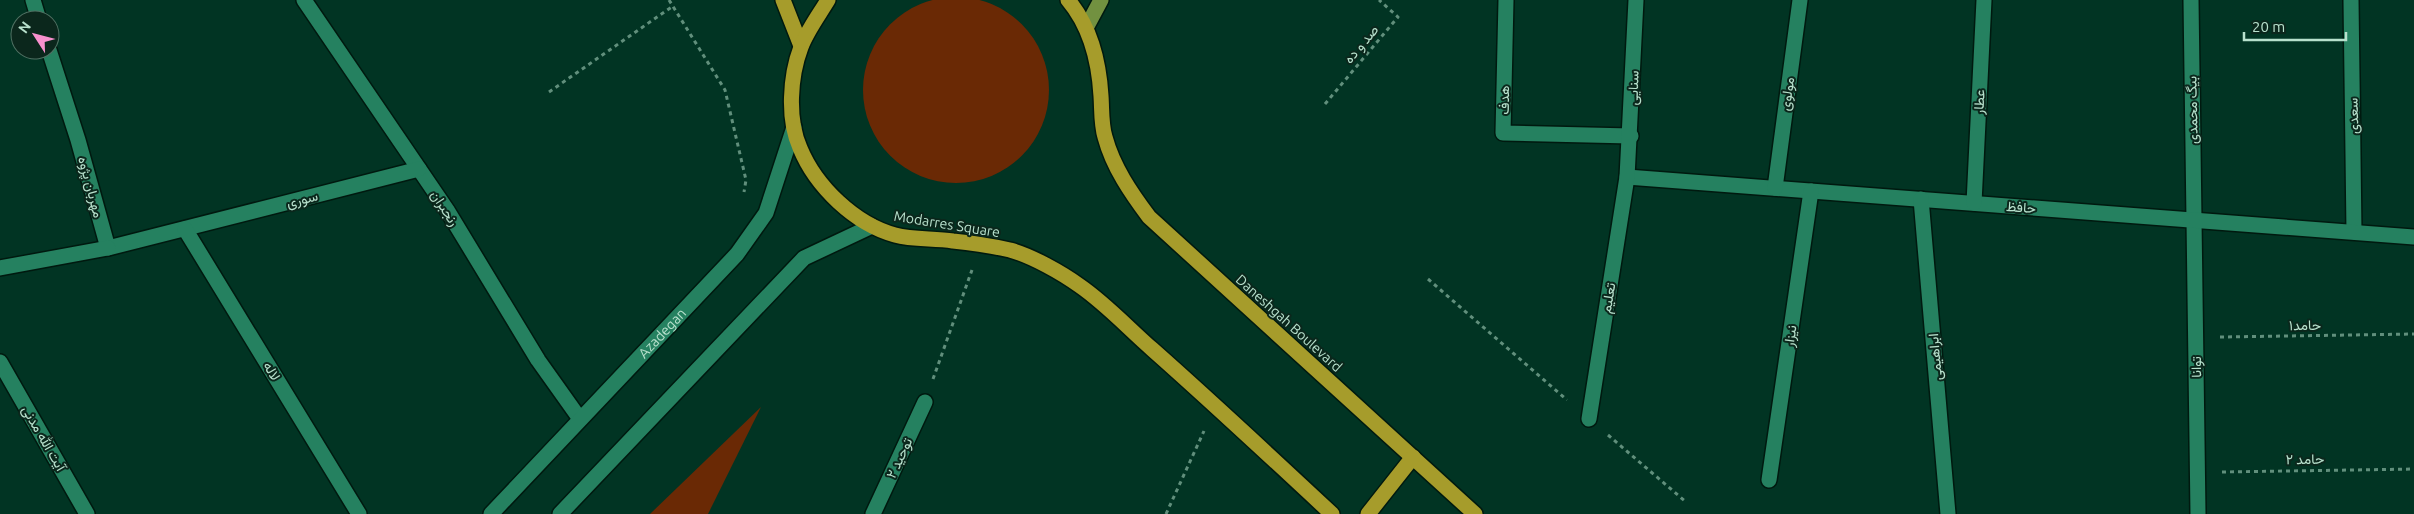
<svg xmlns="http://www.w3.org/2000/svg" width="2414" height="514" viewBox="0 0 2414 514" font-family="Ubuntu,Vazirmatn,sans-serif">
	<rect width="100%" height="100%" fill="#013423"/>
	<g fill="#6a2905">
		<circle cx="956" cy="90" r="93"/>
		<path d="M 761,407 L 708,514 L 650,514 Z"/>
	</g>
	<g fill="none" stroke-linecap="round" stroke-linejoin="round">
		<g stroke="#00190f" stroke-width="18">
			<g id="minor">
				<path d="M 33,0 L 39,20"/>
				<path d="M 304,0 L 447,210 L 538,360 L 580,419"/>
				<path d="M 1506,0 L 1503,133 L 1631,136"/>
				<path d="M 2191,0 L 2198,514"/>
				<path d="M 2351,0 L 2354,232"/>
				<path d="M 49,50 L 78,140 L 108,248 L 419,169"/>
				<path d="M 1627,177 L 2414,237"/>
				<path d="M 1775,188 L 1800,0"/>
				<path d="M 1921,199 L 1948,514"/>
				<path d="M 1974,203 L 1984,0"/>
				<path d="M 185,229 L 359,514"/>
				<path d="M 0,268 L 108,248"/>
				<path d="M 0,362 L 87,514"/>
				<path d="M 1589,419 L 1627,177 L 1636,0"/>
				<path d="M 1769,480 L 1811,191"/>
				<path id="s1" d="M 491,514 L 737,254 L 766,213 L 794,127"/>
				<path d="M 560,514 L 804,258 L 872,226"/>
				<path d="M 873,514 L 925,402"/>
			</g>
		</g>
		<g stroke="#00190f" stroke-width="18">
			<path id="major" d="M 1086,28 L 1101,0"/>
		</g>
		<g stroke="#00190f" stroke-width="18">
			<g id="highway">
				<path d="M 783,0 L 801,46"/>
				<path d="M 828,0 C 819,15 807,31 801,47 C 790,76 787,119 800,148 C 816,187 855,224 895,235 C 913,240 934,238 953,241 C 972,243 992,246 1010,250 C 1032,256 1062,273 1080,286 C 1106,304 1128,328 1152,349 C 1213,403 1272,458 1332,514"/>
				<path d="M 1068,0 C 1090,26 1099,62 1101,96 C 1102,110 1101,124 1105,137 C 1113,167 1131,193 1149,217 L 1475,514"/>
				<path d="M 1368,514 L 1413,457"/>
			</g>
		</g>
		<g stroke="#618f7c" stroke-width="3" stroke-dasharray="4 4" stroke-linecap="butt">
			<path d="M 669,0 L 725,90 L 746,180 L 744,192"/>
			<path d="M 549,92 L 673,6"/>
			<path d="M 1325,104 L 1398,17 L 1379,0"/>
			<path d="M 1428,279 L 1567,400"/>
			<path d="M 2220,337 L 2414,334"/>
			<path d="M 933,379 L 972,270"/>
			<path d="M 1608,435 L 1686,502"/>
			<path d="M 2222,472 L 2414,469"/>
			<path d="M 1166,514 L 1204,431"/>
		</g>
		<use href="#minor" stroke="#258160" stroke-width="15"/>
		<use href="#major" stroke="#729140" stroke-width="15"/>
		<use href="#highway" stroke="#a69c2b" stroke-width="15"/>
	</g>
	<g text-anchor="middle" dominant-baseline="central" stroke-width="4" stroke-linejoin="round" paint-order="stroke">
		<g font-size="14" fill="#b8e1cd" stroke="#0b271c">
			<text transform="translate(1361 44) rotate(-50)">صد و ده</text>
			<text transform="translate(1633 88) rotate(-88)">سنایی</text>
			<text transform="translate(1787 94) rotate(-82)">مولوی</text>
			<text transform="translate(1504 100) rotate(-89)">هدف</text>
			<text transform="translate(1979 102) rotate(-87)">عطار</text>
			<text transform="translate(2192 110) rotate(-91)">بیگ محمدی</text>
			<text transform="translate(2353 116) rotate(-91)">سعدی</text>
			<text transform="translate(91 187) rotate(75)">مهربان پژوه</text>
			<text transform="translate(302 199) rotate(-14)">سوری</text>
			<text transform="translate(2021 207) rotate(4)">حافظ</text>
			<text transform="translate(445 208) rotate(57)">رنجبران</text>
			<text transform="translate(947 224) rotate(9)">Modarres Square</text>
			<text transform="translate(1608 298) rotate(-81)">تعلیم</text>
			<text transform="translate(1289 323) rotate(42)">Daneshgah Boulevard</text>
			<text transform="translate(2305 325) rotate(-1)">حامد۱</text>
			<text stroke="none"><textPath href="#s1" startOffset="249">Azadegan</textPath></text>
			<text transform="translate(1790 336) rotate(-82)">نیزار</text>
			<text transform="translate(1935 357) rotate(-95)">ابراهیمی</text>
			<text transform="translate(2196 367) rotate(-91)">توانا</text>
			<text transform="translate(272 371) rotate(59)">لاله</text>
			<text transform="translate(44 438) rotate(60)">آیت الله مدنی</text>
			<text transform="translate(899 458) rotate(-65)">توحید ۲</text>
			<text transform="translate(2305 459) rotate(-1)">حامد ۲</text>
		</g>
	</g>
	<g transform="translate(35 35) rotate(306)"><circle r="24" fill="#0b271c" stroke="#507163"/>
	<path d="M0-4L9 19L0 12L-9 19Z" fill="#f790cd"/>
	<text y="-8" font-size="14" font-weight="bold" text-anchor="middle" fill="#b8e1cd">N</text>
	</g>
	<path d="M2244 32v8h102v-8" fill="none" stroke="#b8e1cd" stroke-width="2.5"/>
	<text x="2252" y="32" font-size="15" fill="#b8e1cd" stroke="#0b271c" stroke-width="4" paint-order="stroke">20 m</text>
</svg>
